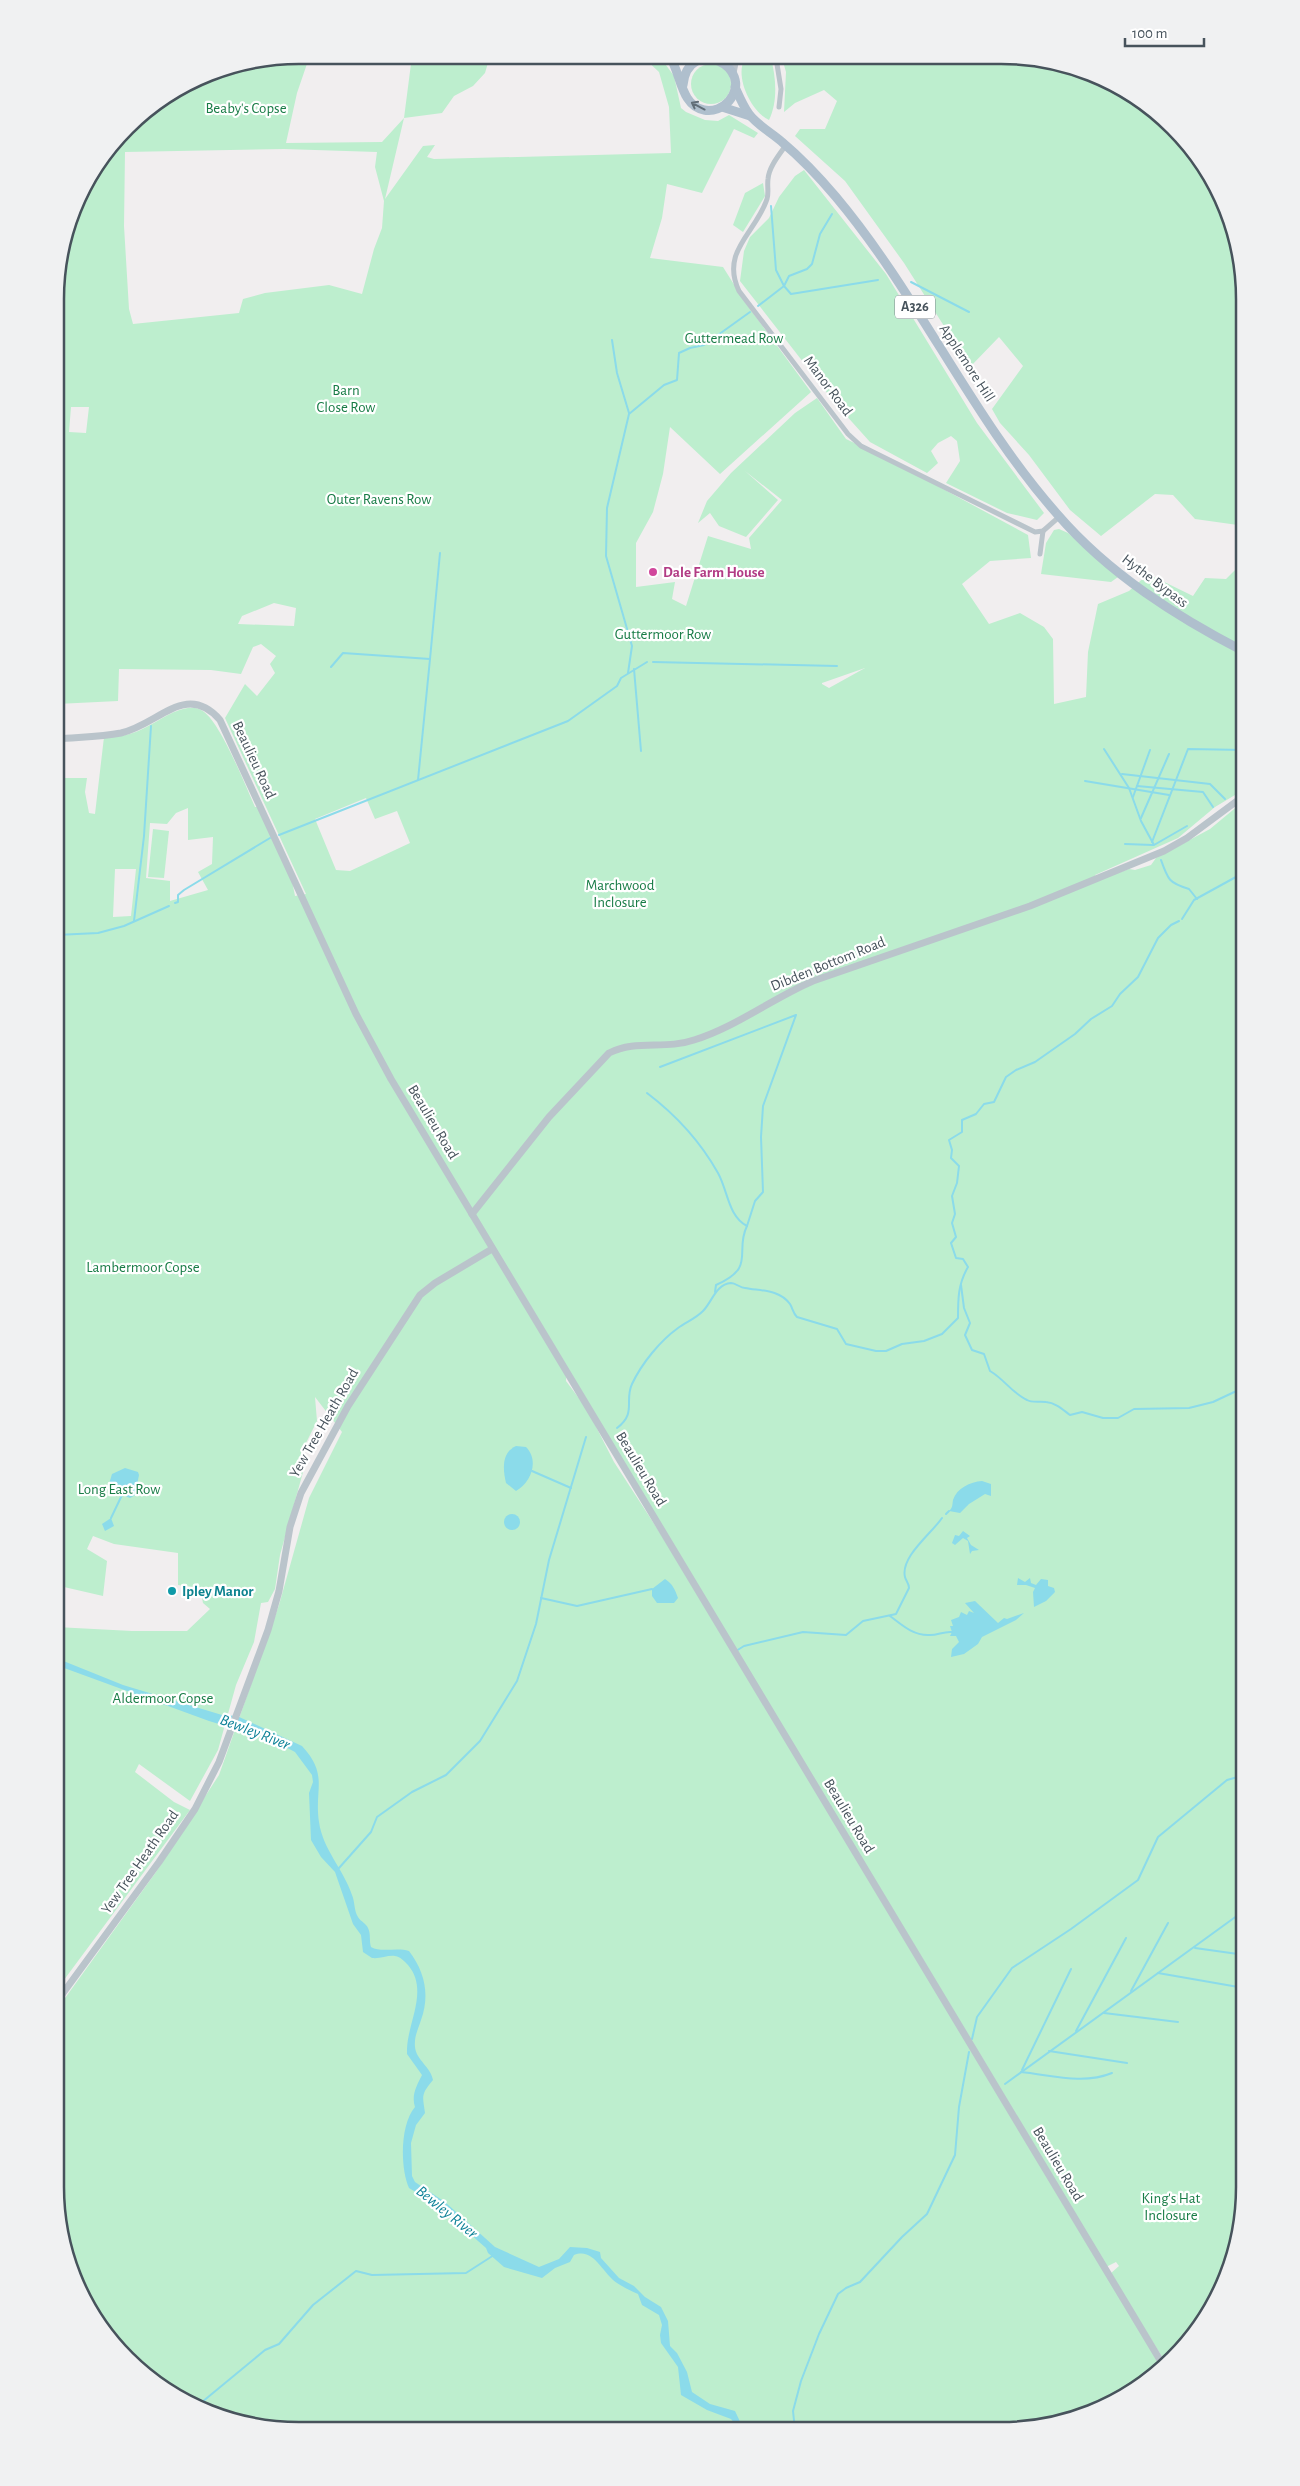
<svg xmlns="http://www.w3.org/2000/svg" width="1300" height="2486" viewBox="0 0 1300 2486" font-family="'Alegreya Sans',sans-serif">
	<rect width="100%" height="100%" fill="#f1eeef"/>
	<g fill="#bdeece" fill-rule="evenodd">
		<path d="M 298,55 L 310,55 L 297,93 L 286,143 L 382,142 L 404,118 L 412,56 L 490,56 L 485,73 L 473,86 L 454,96 L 442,113 L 404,118 L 385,199 L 423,146 L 435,145 L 427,157 L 434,159 L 671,153 L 669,107 L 659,72 L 643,57 L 660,57 L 674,76 L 681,108 L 686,112 L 705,120 L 718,121 L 729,115 L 758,133 L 754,138 L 734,129 L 702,193 L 667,184 L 662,218 L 650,258 L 723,267 L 745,302 L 811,392 L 720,474 L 670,427 L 663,474 L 653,512 L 636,543 L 636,587 L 675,582 L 672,599 L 686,606 L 708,536 L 751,549 L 749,538 L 782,500 L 745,471 L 778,500 L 746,537 L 719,526 L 710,513 L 698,523 L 707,501 L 731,473 L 795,413 L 817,398 L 846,439 L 886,458 L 1028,535 L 1031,558 L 990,561 L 962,584 L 989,624 L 1020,613 L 1044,627 L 1053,639 L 1054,704 L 1086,697 L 1088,652 L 1098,604 L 1129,591 L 1148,574 L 1193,596 L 1205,578 L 1226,579 L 1241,564 L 1245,566 L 1245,789 L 1215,807 L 1178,838 L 1095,875 L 1098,880 L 1129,869 L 1135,870 L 1151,865 L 1156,858 L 1210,829 L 1245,800 L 1244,2204 L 1227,2281 L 1195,2336 L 1166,2363 L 1110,2274 L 1119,2266 L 1116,2262 L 1106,2267 L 567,1369 L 566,1381 L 587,1409 L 614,1462 L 673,1553 L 1161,2367 L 1137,2390 L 1080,2418 L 1002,2431 L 266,2429 L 191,2406 L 138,2371 L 96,2323 L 68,2266 L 55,2188 L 55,2012 L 156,1872 L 219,1775 L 279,1605 L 309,1498 L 342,1432 L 315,1397 L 317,1421 L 301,1453 L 305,1465 L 280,1555 L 275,1589 L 268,1602 L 261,1603 L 254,1642 L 236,1685 L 218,1750 L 190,1801 L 139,1764 L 135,1772 L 174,1802 L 190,1810 L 55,1992 L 56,1627 L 132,1631 L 187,1631 L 210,1609 L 203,1603 L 200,1588 L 178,1585 L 178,1553 L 114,1544 L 93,1536 L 87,1549 L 107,1561 L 103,1596 L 64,1587 L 56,1599 L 57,742 L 63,741 L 63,778 L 87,778 L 85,792 L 89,813 L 95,814 L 104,737 C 137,737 144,727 172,713 C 180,709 193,705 201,710 C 219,718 246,787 255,807 L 261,807 L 292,881 L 295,896 L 306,894 L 225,718 L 245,684 L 257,696 L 275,673 L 270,664 L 276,656 L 261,644 L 253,647 L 241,674 L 211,670 L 119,669 L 118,701 L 57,704 L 57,267 L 80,190 L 138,116 L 205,73 ZM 284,149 L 377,152 L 375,167 L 384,201 L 382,228 L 374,249 L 362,294 L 329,285 L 265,293 L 243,299 L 239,313 L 133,324 L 129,309 L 124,226 L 125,152 ZM 71,407 L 89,407 L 86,433 L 69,432 ZM 274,603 L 296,608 L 294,626 L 238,624 L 242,616 ZM 865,668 L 829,688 L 822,684 L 822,683 ZM 366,798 L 375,819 L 397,811 L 410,843 L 350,871 L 336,870 L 315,819 ZM 188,808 L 188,840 L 213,837 L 212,864 L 198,872 L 208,890 L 170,901 L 170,881 L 146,878 L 150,823 L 167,824 L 176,813 ZM 115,869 L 136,869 L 131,916 L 113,917 Z"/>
		<path d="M 745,58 L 771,58 C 776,78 778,101 769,120 C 751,112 734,76 745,58 Z"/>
		<path d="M 782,58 L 1049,60 L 1110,80 L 1162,116 L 1204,163 L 1232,220 L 1245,298 L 1245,526 L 1195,519 L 1173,495 L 1155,494 L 1101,536 L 1070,510 L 1029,455 L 1000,423 L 992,409 L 1023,366 L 999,337 L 970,367 L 904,263 L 845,181 L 795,136 L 800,129 L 825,129 L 837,101 L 824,90 L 795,103 L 784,112 L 786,72 Z"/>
		<circle cx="711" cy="84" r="20"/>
		<path d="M 804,170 L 886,274 L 977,423 L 1044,513 L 1037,520 L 1007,513 L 946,483 L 960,461 L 957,441 L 951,436 L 938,443 L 931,451 L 938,463 L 927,473 L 870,442 L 835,403 L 740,281 L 744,251 L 750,237 L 769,218 L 779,197 L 795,176 Z"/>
		<path d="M 763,183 L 765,196 L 743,232 L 733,225 L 745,193 Z"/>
		<path d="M 1059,529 L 1068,533 L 1118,577 L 1111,582 L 1041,574 L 1046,543 L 1054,530 Z"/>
		<path d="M 153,829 L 169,831 L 164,878 L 148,877 Z"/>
	</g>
	<g fill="#8bdbea">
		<path d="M 516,1446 L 526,1447 C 539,1460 532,1482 516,1491 L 506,1483 C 503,1470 501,1453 516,1446 Z"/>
		<path d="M 125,1468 L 138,1472 L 139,1475 L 135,1495 L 130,1498 L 120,1494 L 109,1484 L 112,1474 Z"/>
		<path d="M 982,1481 L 991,1484 L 991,1496 L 985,1494 L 969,1504 L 960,1513 L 949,1511 C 953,1507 952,1506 953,1500 C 957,1488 970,1482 982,1481 Z"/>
		<circle cx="512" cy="1522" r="8"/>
		<path d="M 111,1518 L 114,1526 L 105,1531 L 102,1524 Z"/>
		<path d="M 963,1531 L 970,1536 L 967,1538 L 971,1545 L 979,1550 L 972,1551 L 970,1554 L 968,1541 L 963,1538 L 955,1545 L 952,1543 L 955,1535 L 959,1536 Z"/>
		<path d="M 1018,1578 L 1025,1582 L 1030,1578 L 1031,1583 L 1036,1585 L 1041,1579 L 1048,1580 L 1048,1586 L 1054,1588 L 1055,1592 L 1046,1601 L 1034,1607 L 1033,1592 L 1035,1588 L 1026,1585 L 1017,1585 Z"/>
		<path d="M 665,1579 C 673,1584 675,1590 678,1598 L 674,1603 L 657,1603 L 652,1596 L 652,1589 Z"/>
		<path d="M 975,1601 L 998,1623 L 1004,1618 L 1007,1619 L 1024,1613 L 1016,1620 L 982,1637 L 978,1644 L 964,1654 L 951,1657 L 952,1649 L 959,1642 L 956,1636 L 950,1636 L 952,1632 L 950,1626 L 953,1626 L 951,1620 L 959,1617 L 961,1612 L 967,1615 L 969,1611 L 974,1613 L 965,1603 Z"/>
		<path d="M 56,1658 L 123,1685 L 222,1715 L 237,1716 L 302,1746 C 329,1775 314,1789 319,1822 C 323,1850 343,1868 352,1895 C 355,1902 354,1911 358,1917 C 361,1922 366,1923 368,1928 C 371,1934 369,1940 371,1947 C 381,1953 397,1947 409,1951 C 425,1972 430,1995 421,2020 C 418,2030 414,2036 415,2047 C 416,2060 431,2067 433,2080 C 420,2095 423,2097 425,2113 L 416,2125 L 411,2143 L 412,2176 L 415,2182 L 445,2202 L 495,2247 L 539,2267 L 559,2259 L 570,2247 L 587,2248 L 600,2252 L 601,2258 L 619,2278 L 634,2286 L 645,2297 L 661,2307 L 668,2321 L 670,2346 L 677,2353 L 687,2372 L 692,2392 L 710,2404 L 735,2411 L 744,2430 L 740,2430 L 731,2419 L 707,2410 L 681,2395 L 678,2367 L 661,2343 L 660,2335 L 662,2325 L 659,2315 L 642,2305 L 638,2294 C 631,2291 623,2287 617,2283 C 602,2273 594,2247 574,2255 L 570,2262 L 555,2268 L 542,2278 L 504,2267 L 488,2253 L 486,2248 L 437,2205 L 409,2188 C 400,2168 400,2124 415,2107 C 411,2095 417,2085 422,2075 L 407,2054 L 407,2049 C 408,2021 429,1990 408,1965 C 404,1961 401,1957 395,1956 C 388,1955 380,1959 372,1958 L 363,1952 L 361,1935 L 353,1924 L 335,1872 L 321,1857 L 311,1840 L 309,1793 L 313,1782 L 312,1775 L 295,1752 L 272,1740 L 209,1721 L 56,1665 Z"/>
	</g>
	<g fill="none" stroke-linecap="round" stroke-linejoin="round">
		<g stroke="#8bdbea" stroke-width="2">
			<path d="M 771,206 L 776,270 L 784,286"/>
			<path d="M 911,282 L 969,312"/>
			<path d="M 784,286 L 789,276 L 807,269 L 812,264 L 820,234 L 832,214"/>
			<path d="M 758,306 L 784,286 L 791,294 L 878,280"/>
			<path d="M 612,340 L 617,373 L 629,413"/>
			<path d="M 430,659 L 440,553"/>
			<path d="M 653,662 L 837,666"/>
			<path d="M 331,667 L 343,653 L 430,659 L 418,780"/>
			<path d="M 634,669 L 641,751"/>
			<path d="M 628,673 L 632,646 L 606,556 L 607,508 L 629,414 L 664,385 L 677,380 L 679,353 L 690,348 L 704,345 L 750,312"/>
			<path d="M 1104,749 L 1129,788 L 1141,821 L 1154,845 L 1187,826"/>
			<path d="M 1122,774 L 1210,784 L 1225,799"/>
			<path d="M 1085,781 L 1169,795"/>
			<path d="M 1137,786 L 1203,792 L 1213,807"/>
			<path d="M 1133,797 L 1150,750"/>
			<path d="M 1141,818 L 1169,754"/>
			<path d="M 279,835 L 568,721 L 617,686 L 621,678 L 647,662"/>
			<path d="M 1152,842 L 1188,749 L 1245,750"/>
			<path d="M 1125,844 L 1153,845"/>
			<path d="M 1161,860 C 1168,880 1169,883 1189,889 L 1197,899"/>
			<path d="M 175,903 L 178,902 L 178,895 L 184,890 L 270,838"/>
			<path d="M 1182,919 L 1194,900 L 1245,872"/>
			<path d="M 134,921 L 144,836 L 151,726"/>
			<path d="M 56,935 L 98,933 L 124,926 L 169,906"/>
			<path d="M 647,1093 C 676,1115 700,1141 718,1173 C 728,1191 728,1216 747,1226 L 755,1201 L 763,1192 L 761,1137 L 763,1106 L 796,1015 L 660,1067"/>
			<path d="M 961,1285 L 964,1308 L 970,1323 L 965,1335 L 972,1350 L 984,1354 L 990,1371 C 1004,1379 1012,1393 1027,1400 C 1032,1403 1040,1401 1046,1402 C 1056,1403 1062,1409 1070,1415 L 1082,1412 L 1103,1418 L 1118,1418 L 1134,1409 L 1189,1408 L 1213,1402 L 1245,1387"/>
			<path d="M 715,1292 L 716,1285 C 757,1267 734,1252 747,1226"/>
			<path d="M 617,1428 C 637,1413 624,1401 632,1384 C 642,1363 660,1341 678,1328 C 686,1322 695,1319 703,1311 C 712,1302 716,1284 731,1283 C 736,1283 740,1288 745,1288 C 760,1291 779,1289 790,1304 C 793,1309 793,1313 797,1317 L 837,1329 L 846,1344 L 876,1351 L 886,1351 L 902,1344 L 924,1341 L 942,1334 L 958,1318 C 958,1299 958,1284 968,1267 L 963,1259 L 956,1258 L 951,1243 L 956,1237 L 952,1223 L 955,1214 L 952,1196 L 957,1183 L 959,1166 L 951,1158 L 952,1150 L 949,1140 L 962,1132 L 962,1120 L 976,1114 L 984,1104 L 994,1102 L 1006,1077 L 1016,1070 L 1035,1062 L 1075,1034 L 1091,1019 L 1112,1006 L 1120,994 L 1138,977 L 1158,938 L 1171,925 L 1179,921"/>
			<path d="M 532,1471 L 571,1488"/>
			<path d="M 946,1514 L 949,1511"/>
			<path d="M 111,1518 L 122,1495"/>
			<path d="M 541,1598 L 577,1606 L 652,1589"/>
			<path d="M 890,1616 C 901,1624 912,1635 928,1635 C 937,1636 943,1631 952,1632"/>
			<path d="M 736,1651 L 744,1646 L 803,1632 L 846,1635 L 863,1621 L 896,1614 L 909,1588 C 909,1583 906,1581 905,1577 C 900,1557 932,1533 942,1518"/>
			<path d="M 339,1868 L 371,1832 L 377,1817 L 412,1792 L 446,1775 L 480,1741 L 517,1681 L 536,1624 L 549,1560 L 586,1437"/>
			<path d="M 1195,1948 L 1245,1955"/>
			<path d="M 1158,1973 L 1244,1988"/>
			<path d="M 1131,1991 L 1168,1923"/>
			<path d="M 1104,2013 L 1178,2022"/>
			<path d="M 1076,2031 L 1126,1938"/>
			<path d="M 972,2039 L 977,2017 L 1012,1968 L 1071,1929 L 1138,1880 L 1158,1837 L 1227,1780 L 1245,1775"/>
			<path d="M 1049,2051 L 1127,2063"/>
			<path d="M 1022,2070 L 1071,1969"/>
			<path d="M 1021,2072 C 1051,2075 1083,2085 1112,2073"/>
			<path d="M 1005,2084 L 1245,1910"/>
			<path d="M 196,2407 L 265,2350 L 279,2344 L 313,2305 L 356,2271 L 372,2275 L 466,2273 L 494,2255"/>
			<path d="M 795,2430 L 793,2411 L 801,2381 L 819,2334 L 838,2294 L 846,2288 L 860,2282 L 902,2237 L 927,2214 L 955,2155 L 959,2107 L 969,2052"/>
		</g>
		<g stroke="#bac4cb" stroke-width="5">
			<path d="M 776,58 L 781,89 L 779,107"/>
			<path d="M 786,145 C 779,155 769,167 768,179 C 767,186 769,193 767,199 C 756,233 720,251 739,291 L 848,434 L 861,446 L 1035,532 L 1043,531 L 1059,517"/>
			<path d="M 1040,554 L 1043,531"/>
		</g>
		<g stroke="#bac4cb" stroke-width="7">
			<path d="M 733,73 L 736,58"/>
			<path d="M 57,739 C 78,737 100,737 121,733 C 158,725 186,681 220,720 L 356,1014 L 391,1079 L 1163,2365"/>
			<path d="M 472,1214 L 549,1117 L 609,1053 C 636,1039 665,1050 694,1040 C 736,1027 773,998 813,981 L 1030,906 L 1164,851 L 1187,838 L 1245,795"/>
			<path d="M 55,2004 L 159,1862 L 195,1809 L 219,1762 L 268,1630 L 279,1591 L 290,1527 L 301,1493 L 348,1406 L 420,1295 L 435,1283 L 492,1249"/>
		</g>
		<g stroke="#afbfcd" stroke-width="9">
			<path d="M 670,57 C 681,74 681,106 704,110 C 713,112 723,108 729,101 C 757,67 688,34 683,85"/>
			<path d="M 680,57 L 697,61"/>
			<path d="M 735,87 C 739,96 743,106 749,114 C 757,125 772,133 782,142 C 801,158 820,178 836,197 C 919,296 972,418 1058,515 C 1109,574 1177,617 1245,652"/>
			<path d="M 722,107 L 750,116"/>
		</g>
	</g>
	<defs><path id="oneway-shaft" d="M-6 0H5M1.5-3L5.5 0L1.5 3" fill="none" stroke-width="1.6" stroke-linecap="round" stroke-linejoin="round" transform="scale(1.25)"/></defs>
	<use stroke="#616e78" href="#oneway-shaft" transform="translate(698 106) rotate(-152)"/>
	<circle fill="#d1479c" stroke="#fff" stroke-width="2" cx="653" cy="572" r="5"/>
	<circle fill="#0f9aa8" stroke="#fff" stroke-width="2" cx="172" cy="1591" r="5"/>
	<g text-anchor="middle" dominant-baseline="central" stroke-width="4.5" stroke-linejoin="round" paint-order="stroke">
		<rect fill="#fff" stroke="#7e878d" stroke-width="1" x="895" y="295.5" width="40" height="23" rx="4"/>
		<g font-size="14" font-weight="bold" fill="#47535c">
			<text x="915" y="307">A326</text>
		</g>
		<g font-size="15" fill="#187c46" stroke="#fff">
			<text x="246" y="108">Beaby's Copse</text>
			<text x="734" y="338">Guttermead Row</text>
			<text x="346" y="390">Barn<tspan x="346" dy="17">Close Row</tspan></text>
			<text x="379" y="499">Outer Ravens Row</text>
			<text x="663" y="634">Guttermoor Row</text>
			<text x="620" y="885">Marchwood<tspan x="620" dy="17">Inclosure</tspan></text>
			<text x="143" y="1267">Lambermoor Copse</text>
			<text x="119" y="1489">Long East Row</text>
			<text x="163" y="1698">Aldermoor Copse</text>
			<text x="1171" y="2198">King's Hat<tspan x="1171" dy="17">Inclosure</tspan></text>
		</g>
		<g font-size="15" fill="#47535c" stroke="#fff">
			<text transform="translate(967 363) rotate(57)">Applemore Hill</text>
			<text transform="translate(828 386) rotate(53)">Manor Road</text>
			<text transform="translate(1155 581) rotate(37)">Hythe Bypass</text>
			<text transform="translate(254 760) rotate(65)">Beaulieu Road</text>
			<text transform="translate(828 964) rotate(-22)">Dibden Bottom Road</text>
			<text transform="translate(433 1122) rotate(59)">Beaulieu Road</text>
			<text transform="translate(324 1423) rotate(-60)">Yew Tree Heath Road</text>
			<text transform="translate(641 1469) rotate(59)">Beaulieu Road</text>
			<text transform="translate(849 1816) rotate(59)">Beaulieu Road</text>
			<text transform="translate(140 1862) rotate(-55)">Yew Tree Heath Road</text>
			<text transform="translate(1058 2164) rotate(59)">Beaulieu Road</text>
		</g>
		<g font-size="15" font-weight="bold" fill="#b23c85" stroke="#fff" text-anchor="start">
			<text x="663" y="572">Dale Farm House</text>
		</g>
		<g font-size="15" font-weight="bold" fill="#0d838f" stroke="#fff" text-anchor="start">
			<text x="182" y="1591">Ipley Manor</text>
		</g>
		<g font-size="16" font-style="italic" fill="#0e8298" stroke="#fff">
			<text transform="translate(255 1732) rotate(21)">Bewley River</text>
			<text transform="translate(447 2212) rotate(39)">Bewley River</text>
		</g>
	</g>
	<path d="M0 0H1300V2486H0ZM299 64H1001A235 235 0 0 1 1236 299V2187A235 235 0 0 1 1001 2422H299A235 235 0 0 1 64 2187V299A235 235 0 0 1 299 64Z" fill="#f0f1f2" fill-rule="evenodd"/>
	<path fill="none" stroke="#47535c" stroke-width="2.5" d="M299 64H1001A235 235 0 0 1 1236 299V2187A235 235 0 0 1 1001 2422H299A235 235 0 0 1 64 2187V299A235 235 0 0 1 299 64Z"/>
	<path d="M1125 38v8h79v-8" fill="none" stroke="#47535c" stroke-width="2.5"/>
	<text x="1132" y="38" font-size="15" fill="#47535c" stroke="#ffffff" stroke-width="4" paint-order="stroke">100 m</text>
</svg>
